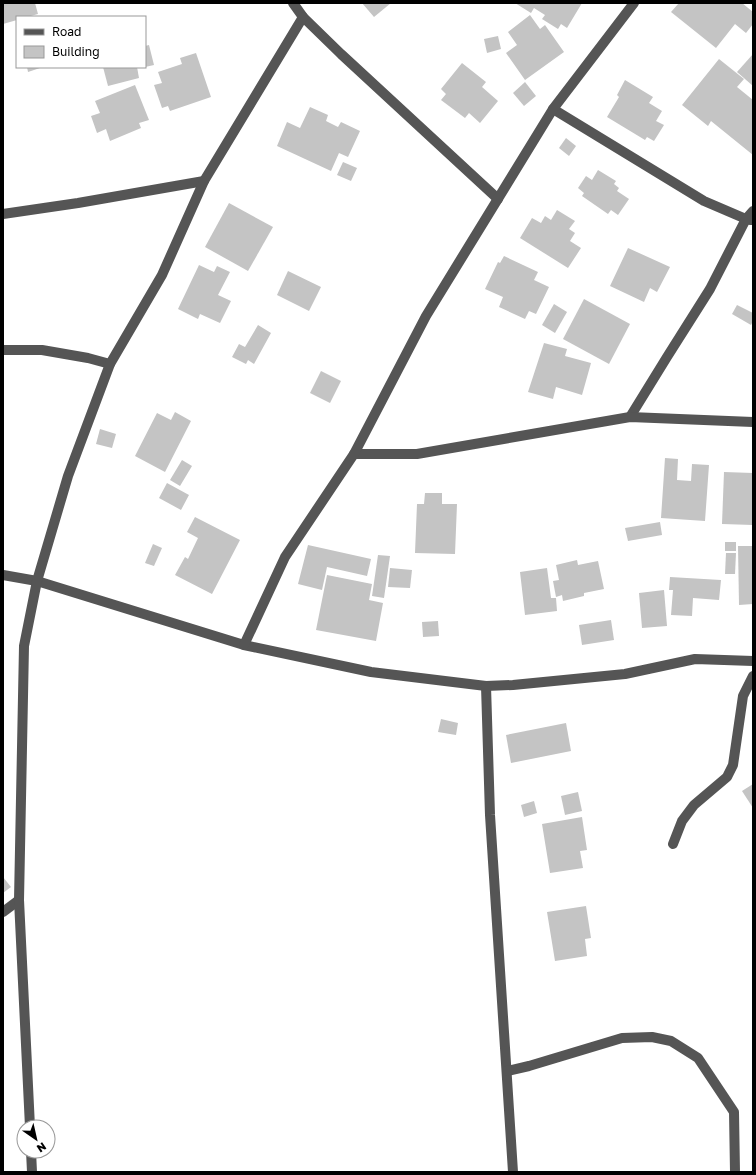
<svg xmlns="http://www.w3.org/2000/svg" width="756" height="1175" viewBox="0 0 756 1175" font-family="'Golos Text',sans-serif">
	<rect width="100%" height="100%" fill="#fff"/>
	<g fill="#c4c4c4">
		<path d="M 3,3 L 35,3 L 38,14 L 27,17 L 17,17 L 17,20 L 3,24 Z"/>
		<path d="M 362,3 L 391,3 L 374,17 Z"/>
		<path d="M 515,3 L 582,3 L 567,28 L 561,24 L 558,29 L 542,19 L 545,15 L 534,8 L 531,13 Z"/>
		<path d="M 679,3 L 742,3 L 753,12 L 753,24 L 746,33 L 735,24 L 716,48 L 671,12 Z"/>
		<path d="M 530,15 L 540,29 L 545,25 L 564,52 L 525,80 L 506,53 L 517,45 L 508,32 Z"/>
		<path d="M 498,36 L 501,49 L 487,53 L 484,39 Z"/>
		<path d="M 149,45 L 154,65 L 145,67 L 145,46 Z"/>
		<path d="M 196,53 L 211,97 L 170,111 L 168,106 L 162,108 L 154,85 L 162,83 L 158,72 L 182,64 L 180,58 Z"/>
		<path d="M 753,54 L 753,86 L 737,72 Z"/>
		<path d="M 719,59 L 744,79 L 737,87 L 753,100 L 753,155 L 711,121 L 708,126 L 682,105 Z"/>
		<path d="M 462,63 L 486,82 L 482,87 L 498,101 L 480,123 L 469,113 L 465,118 L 441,100 L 446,94 L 441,89 Z"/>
		<path d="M 27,67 L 43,67 L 28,72 Z"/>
		<path d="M 103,67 L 137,67 L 139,78 L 108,86 Z"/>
		<path d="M 625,80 L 653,97 L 649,103 L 662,111 L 656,121 L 664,125 L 654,141 L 647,137 L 645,140 L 607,117 L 619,97 L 617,95 Z"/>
		<path d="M 525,82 L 536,96 L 524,106 L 513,93 Z"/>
		<path d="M 135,85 L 149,120 L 139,123 L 141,128 L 110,141 L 106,129 L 97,133 L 91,116 L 100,113 L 95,101 Z"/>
		<path d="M 310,107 L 328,115 L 326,121 L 338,127 L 341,122 L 360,131 L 348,157 L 339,153 L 331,171 L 277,146 L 287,122 L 300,128 Z"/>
		<path d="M 566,138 L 576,146 L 569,156 L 559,148 Z"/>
		<path d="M 343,162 L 357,168 L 351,181 L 337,175 Z"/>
		<path d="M 598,170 L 616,181 L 614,184 L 619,188 L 617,191 L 629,199 L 618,215 L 611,210 L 608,214 L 582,196 L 584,193 L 578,188 L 586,176 L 592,180 Z"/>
		<path d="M 229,203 L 273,227 L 248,271 L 205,247 Z"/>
		<path d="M 557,210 L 575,221 L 569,229 L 575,233 L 570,241 L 581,248 L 568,268 L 520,238 L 532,218 L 541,223 L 545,216 L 551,220 Z"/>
		<path d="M 628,248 L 670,267 L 657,292 L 650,288 L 644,302 L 610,286 Z"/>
		<path d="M 504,256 L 538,272 L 534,280 L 549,287 L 536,314 L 529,311 L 525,319 L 499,307 L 503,297 L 485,289 L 498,262 L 500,263 Z"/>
		<path d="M 199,265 L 214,272 L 217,266 L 230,272 L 218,295 L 231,301 L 220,323 L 200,314 L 198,319 L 178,309 Z"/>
		<path d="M 288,271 L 321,287 L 309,311 L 277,295 Z"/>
		<path d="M 584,299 L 630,324 L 609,364 L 563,339 Z"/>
		<path d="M 554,304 L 567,312 L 555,333 L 542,325 Z"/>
		<path d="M 737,305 L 753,313 L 753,321 L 751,325 L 732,314 Z"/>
		<path d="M 258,325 L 271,333 L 254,364 L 248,360 L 246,364 L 232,357 L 239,344 L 245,347 Z"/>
		<path d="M 544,343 L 567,349 L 565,356 L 591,363 L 582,395 L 556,387 L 553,399 L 528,392 Z"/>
		<path d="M 321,371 L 341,381 L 330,403 L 310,393 Z"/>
		<path d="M 175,412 L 191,421 L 165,472 L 135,456 L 157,413 L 171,420 Z"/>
		<path d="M 100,429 L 116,434 L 112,448 L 96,444 Z"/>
		<path d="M 665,458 L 678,459 L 677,480 L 691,481 L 692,464 L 709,465 L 705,521 L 661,518 Z"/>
		<path d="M 182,460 L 192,466 L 180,486 L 170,480 Z"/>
		<path d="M 724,472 L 753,473 L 753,525 L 722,524 Z"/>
		<path d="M 167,483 L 189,495 L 181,510 L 159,498 Z"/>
		<path d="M 425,493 L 442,493 L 442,504 L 457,504 L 455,554 L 415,553 L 417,504 L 424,504 Z"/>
		<path d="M 195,517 L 240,540 L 212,594 L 175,575 L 185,557 L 188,559 L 198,538 L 187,532 Z"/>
		<path d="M 660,522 L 662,535 L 628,541 L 625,528 Z"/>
		<rect x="725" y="542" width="11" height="9"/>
		<path d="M 153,544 L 162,548 L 154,566 L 145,563 Z"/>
		<path d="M 308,545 L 371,559 L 367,576 L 327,567 L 322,590 L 298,584 Z"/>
		<path d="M 738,546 L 753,546 L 753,604 L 739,605 Z"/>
		<path d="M 726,553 L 736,553 L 735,574 L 725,574 Z"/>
		<path d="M 378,555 L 390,556 L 384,598 L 372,596 Z"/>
		<path d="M 577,560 L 578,565 L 598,561 L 604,589 L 584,593 L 584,596 L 563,601 L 562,595 L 556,597 L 553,581 L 559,580 L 556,565 Z"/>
		<path d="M 390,568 L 412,570 L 410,588 L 388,587 Z"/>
		<path d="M 547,568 L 551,598 L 556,598 L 557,611 L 525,615 L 520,572 Z"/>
		<path d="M 327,575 L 372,584 L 369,600 L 383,603 L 376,641 L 316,630 Z"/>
		<path d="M 670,577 L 721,580 L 719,600 L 693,598 L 692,616 L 671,615 L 673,590 L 669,590 Z"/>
		<path d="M 664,590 L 667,626 L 642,628 L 639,593 Z"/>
		<path d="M 611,620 L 614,640 L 582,645 L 579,625 Z"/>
		<path d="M 438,621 L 439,636 L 423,637 L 422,622 Z"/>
		<path d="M 441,719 L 458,723 L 456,735 L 438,732 Z"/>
		<path d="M 566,723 L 571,751 L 511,763 L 506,735 Z"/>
		<path d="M 753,784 L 753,808 L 742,791 Z"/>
		<path d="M 578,792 L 582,811 L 565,815 L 561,796 Z"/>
		<path d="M 534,801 L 537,813 L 524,817 L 521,805 Z"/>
		<path d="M 582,817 L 587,850 L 580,851 L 583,868 L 550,873 L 542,824 Z"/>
		<path d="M 3,877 L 11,887 L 3,893 Z"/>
		<path d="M 586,906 L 591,938 L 585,939 L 587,956 L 555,961 L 547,912 Z"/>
	</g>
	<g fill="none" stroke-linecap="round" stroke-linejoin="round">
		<g stroke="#555" stroke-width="10">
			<path d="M 293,3 L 303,17 L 341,54 L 498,199"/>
			<path d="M 553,109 L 704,201 L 746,219 L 751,220"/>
			<path d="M 3,214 L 78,203 L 204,181"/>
			<path d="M 3,350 L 42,350 L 88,358 L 110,364"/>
			<path d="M 630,417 L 667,357 L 710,289 L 746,219 L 753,211"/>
			<path d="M 354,454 L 417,454 L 630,417 L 753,422"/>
			<path d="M 3,575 L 37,581 L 244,645 L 371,672 L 486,686 L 513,685 L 625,674 L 695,659 L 753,661"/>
			<path d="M 244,645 L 285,557 L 354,454 L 426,316 L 553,109 L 634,3"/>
			<path d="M 486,686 L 490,815 L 513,1172"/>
			<path d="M 673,844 L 682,821 L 694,805 L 727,777 L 733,765 L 743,696 L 753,676"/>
			<path d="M 3,912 L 19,900"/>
			<path d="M 507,1071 L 529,1066 L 622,1038 L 652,1037 L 671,1041 L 698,1058 L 734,1112 L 735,1172"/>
			<path d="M 30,1127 L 19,900 L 24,646 L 37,581 L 68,476 L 110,364 L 162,275 L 204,181 L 303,17"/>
			<path d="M 31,1151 L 32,1172"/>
		</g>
	</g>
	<rect width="756" height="1175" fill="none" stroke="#000000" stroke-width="8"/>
	<rect x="16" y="16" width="130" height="52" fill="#ffffff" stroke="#999999"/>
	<rect x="24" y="29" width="20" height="6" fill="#555555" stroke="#999999"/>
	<text x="52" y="36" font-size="12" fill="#000000">Road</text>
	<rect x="24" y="46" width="20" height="12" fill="#c4c4c4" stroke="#999999"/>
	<text x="52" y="56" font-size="12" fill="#000000">Building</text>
	<g transform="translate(36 1139) rotate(146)"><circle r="19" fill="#ffffff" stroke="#999999"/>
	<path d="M0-3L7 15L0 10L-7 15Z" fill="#000000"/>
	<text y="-6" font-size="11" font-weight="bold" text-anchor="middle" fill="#000000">N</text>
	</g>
</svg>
